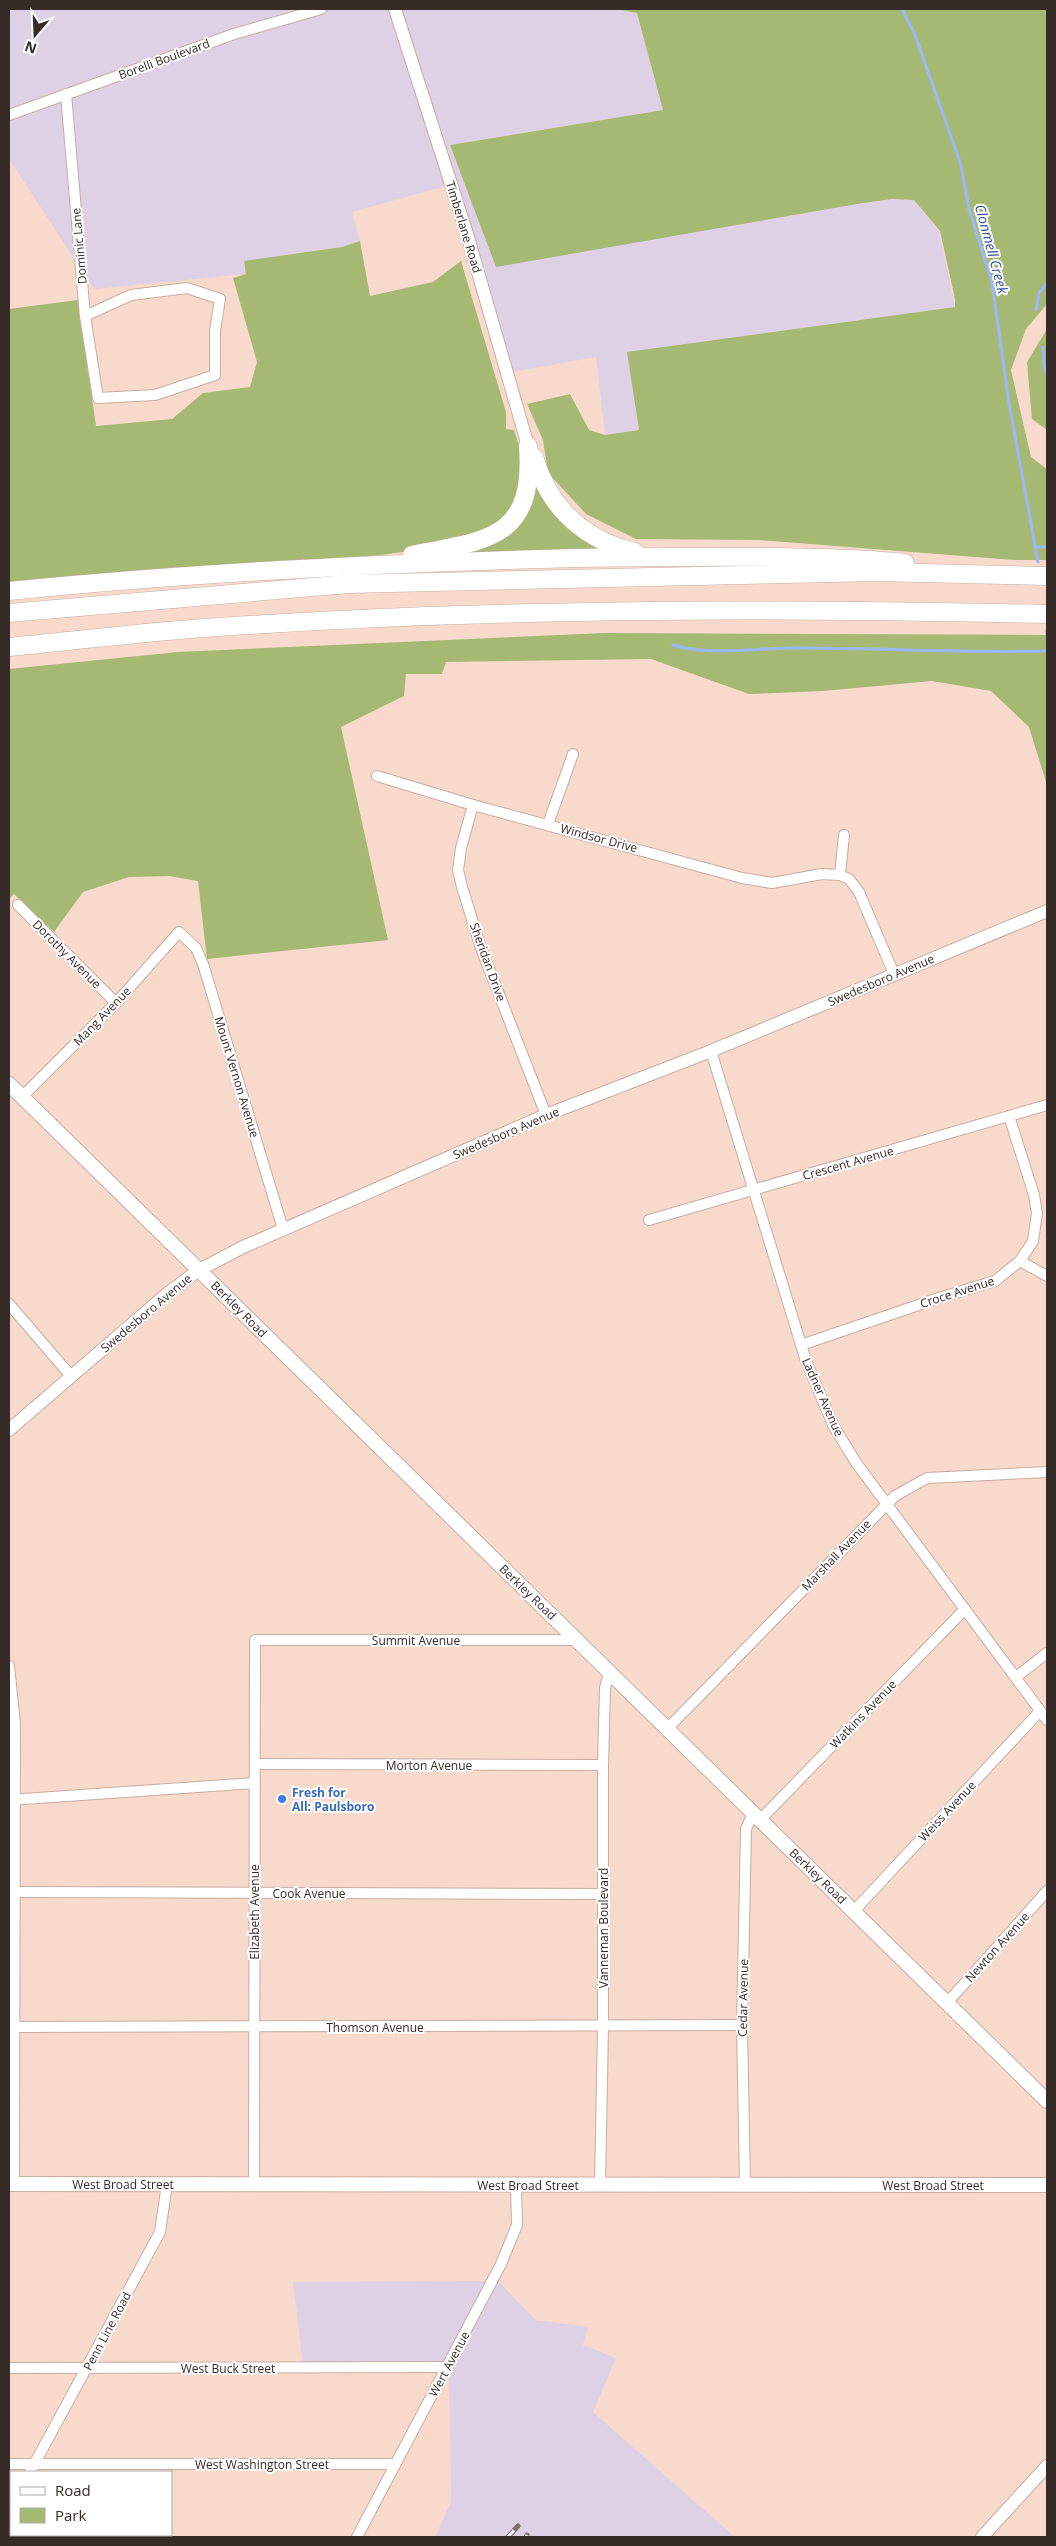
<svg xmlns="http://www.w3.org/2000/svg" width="1056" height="2546" viewBox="0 0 1056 2546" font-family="'Open Sans',sans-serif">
	<rect width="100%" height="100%" fill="#f8dacc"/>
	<g fill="#dfd1e5">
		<path d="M 9,9 L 616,9 L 637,13 L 664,110 L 450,145 L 863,203 L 892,199 L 914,200 L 939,231 L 955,307 L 628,352 L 639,430 L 605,435 L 596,357 L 506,373 L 450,185 L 352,212 L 360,241 L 342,247 L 245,261 L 246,274 L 94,289 L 9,159 Z"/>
		<path d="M 498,2281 L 536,2320 L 588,2327 L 583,2345 L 616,2358 L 593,2412 L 735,2537 L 435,2537 L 451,2502 L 449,2373 L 304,2372 L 293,2282 Z"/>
	</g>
	<g fill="#a5b973">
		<path d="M 616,9 L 1047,9 L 1047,304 L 1026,329 L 1011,370 L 1031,457 L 1047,469 L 1047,560 L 1014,560 L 759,540 L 636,539 L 586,514 L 548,473 L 543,440 L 527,404 L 570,394 L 589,430 L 605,435 L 639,430 L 627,352 L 955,307 L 955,299 L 940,231 L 914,200 L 892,199 L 863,203 L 496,267 L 450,145 L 663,110 L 637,13 Z"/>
		<path d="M 360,241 L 370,296 L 433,282 L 461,261 L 506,412 L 506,429 L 514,430 L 524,461 L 523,490 L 502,522 L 485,534 L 426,549 L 342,560 L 9,588 L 9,309 L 78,300 L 96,426 L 172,419 L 203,393 L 250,387 L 257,362 L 233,278 L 246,274 L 244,261 L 342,247 Z"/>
		<path d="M 1047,329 L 1047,430 L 1032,419 L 1027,362 Z"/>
		<path d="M 537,483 L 556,516 L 598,549 L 456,555 L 521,524 Z"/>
		<path d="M 604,633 L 1047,635 L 1047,785 L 1029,727 L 991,691 L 932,681 L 823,691 L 749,694 L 651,659 L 446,662 L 442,674 L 406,674 L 404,696 L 341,727 L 388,940 L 207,959 L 198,881 L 169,876 L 129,877 L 83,892 L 54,932 L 14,894 L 9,899 L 9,669 L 178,652 Z"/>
	</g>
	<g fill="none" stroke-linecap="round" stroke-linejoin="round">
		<g stroke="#9bb8f8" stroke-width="3">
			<path d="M 902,9 L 915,35 L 961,165 L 969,209 L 992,282 L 1009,403 L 1038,562"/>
			<path d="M 1036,310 L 1039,293 L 1047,283"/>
			<path d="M 1043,347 L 1044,365 L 1047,375"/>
			<path d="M 1036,547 L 1047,547"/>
			<path d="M 1047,630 L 1047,634"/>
			<path d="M 673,645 C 706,656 760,648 795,648 C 879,648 963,653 1047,651"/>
		</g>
		<g stroke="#c9ac9f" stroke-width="12">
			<g id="minor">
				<path d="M 66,94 L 85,316 L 98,398 L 155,395 L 215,375 L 215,331 L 220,299 L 187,288 L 131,295 L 85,316"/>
				<path d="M 9,115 L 234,34 L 321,9"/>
				<path d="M 377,776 L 473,805 L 742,878 L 772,883 L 822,874 L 840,875 L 849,879 L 859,892 L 894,974"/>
				<path d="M 473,805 L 461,848 L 458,870 L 462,887 L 481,948 L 546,1115"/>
				<path d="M 548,824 L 573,754"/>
				<path d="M 840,875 L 844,835"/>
				<path d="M 18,905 L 116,1003"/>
				<path d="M 711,1051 L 806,1361 L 834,1427 L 857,1464 L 1047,1720"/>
				<path d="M 22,1097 L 116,1003 L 179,932 L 196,948 L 203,964 L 283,1229"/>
				<path d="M 649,1220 L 1047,1105"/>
				<path d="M 1020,1261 L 1047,1276"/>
				<path d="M 9,1304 L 71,1376"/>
				<path d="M 801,1345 L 942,1297 L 995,1281 L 1020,1261 L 1033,1241 L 1037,1213 L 1034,1195 L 1009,1116"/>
				<path d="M 9,1666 L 15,1724 L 14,2183"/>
				<path d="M 1016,1677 L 1047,1653"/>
				<path d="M 668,1728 L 895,1496 L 927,1478 L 1047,1472"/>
				<path d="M 255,1764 L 603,1765"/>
				<path d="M 9,1800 L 255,1783"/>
				<path d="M 760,1820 L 965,1609"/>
				<path d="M 15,1892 L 603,1894"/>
				<path d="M 854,1911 L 1040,1711"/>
				<path d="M 947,2003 L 1047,1891"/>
				<path d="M 9,2027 L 742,2025"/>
				<path d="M 254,2184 L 255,1640 L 577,1640"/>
				<path d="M 600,2184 L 603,2027 L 603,1765 L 605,1688 L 609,1673"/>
				<path d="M 745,2185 L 742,2025 L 746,1829 L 753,1813"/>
				<path d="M 9,2368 L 448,2367"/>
				<path d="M 9,2464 L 395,2464"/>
				<path d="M 30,2472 L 160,2232 L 167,2184"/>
				<path d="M 9,2512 L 11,2508"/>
				<path d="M 357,2537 L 501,2264 L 517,2225 L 516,2185"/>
			</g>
		</g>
		<g stroke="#c9ac9f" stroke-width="14">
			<g id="tertiary">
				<path d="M 395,9 L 467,234 L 528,446"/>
				<path d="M 9,1430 L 168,1293 L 199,1270 L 243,1247 L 546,1115 L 711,1051 L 1047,911"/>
				<path d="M 982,2537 L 1047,2466"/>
			</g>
		</g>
		<g stroke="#c9ac9f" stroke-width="16">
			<g id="secondary">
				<path d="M 9,1084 L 1047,2101"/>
				<path d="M 9,2184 L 1047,2185"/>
			</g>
		</g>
		<g stroke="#c9ac9f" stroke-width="19">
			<g id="motorway">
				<path d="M 534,457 C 537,464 538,471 542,478 C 559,517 594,543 635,552"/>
				<path d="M 412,555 C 487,540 535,540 528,446"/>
				<path d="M 9,591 C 197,572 386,563 576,558 C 643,557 711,556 779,557 C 821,558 862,558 905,563"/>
				<path d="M 9,613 L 348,584 L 877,572 L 1047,576"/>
				<path d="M 9,647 C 69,641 130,634 191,629 C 476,608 762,608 1047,614"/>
			</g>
		</g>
		<use href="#minor" stroke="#fff" stroke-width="10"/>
		<use href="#tertiary" stroke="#fff" stroke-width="12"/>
		<use href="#secondary" stroke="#fff" stroke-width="14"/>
		<use href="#motorway" stroke="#fff" stroke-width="18"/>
		<g stroke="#816e66" stroke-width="5">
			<g id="rail">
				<path d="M 508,2537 L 518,2526"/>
				<path d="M 526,2537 L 527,2535"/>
			</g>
		</g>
		<use href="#rail" stroke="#fff" stroke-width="3" stroke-dasharray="9" stroke-linecap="butt"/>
	</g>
	<circle fill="#3f7fe0" stroke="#fff" stroke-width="2" cx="282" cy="1799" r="5"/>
	<g text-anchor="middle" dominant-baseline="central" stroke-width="4" stroke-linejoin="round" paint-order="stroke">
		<g font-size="12" fill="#362b26" stroke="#fff">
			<text transform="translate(164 59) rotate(-20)">Borelli Boulevard</text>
			<text transform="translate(464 227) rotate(73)">Timberlane Road</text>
			<text transform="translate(79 246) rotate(-95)">Dominic Lane</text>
			<text transform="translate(599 838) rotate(15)">Windsor Drive</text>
			<text transform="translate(67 954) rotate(45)">Dorothy Avenue</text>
			<text transform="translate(488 962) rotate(70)">Sheridan Drive</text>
			<text transform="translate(881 980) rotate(-23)">Swedesboro Avenue</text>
			<text transform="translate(102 1016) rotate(-46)">Mang Avenue</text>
			<text transform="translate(237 1077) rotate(73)">Mount Vernon Avenue</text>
			<text transform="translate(506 1133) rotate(-23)">Swedesboro Avenue</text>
			<text transform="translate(848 1163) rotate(-16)">Crescent Avenue</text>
			<text transform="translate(957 1292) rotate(-18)">Croce Avenue</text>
			<text transform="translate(239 1309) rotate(45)">Berkley Road</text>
			<text transform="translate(146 1313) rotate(-40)">Swedesboro Avenue</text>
			<text transform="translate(823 1397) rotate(66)">Ladner Avenue</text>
			<text transform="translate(836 1555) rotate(-46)">Marshall Avenue</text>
			<text transform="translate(528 1592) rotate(44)">Berkley Road</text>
			<text x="416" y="1640">Summit Avenue</text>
			<text transform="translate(863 1714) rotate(-46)">Watkins Avenue</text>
			<text x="429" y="1765">Morton Avenue</text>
			<text transform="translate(947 1811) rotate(-47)">Weiss Avenue</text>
			<text transform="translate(818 1876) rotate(44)">Berkley Road</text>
			<text x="309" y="1893">Cook Avenue</text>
			<text transform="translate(254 1912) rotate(-90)">Elizabeth Avenue</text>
			<text transform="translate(603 1928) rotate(-90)">Vanneman Boulevard</text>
			<text transform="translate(997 1947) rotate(-48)">Newton Avenue</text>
			<text transform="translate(743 1998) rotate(-89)">Cedar Avenue</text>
			<text x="375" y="2027">Thomson Avenue</text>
			<text x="123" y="2184">West Broad Street</text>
			<text x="528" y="2185">West Broad Street</text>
			<text x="933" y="2185">West Broad Street</text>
			<text transform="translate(107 2331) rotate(-62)">Penn Line Road</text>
			<text transform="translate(449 2364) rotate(-62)">Wert Avenue</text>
			<text x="228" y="2368">West Buck Street</text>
			<text x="262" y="2464">West Washington Street</text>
		</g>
		<g font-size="12" font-weight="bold" fill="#366cbe" stroke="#fff" text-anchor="start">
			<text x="292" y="1792">Fresh for<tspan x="292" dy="14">All: Paulsboro</tspan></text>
		</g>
		<g font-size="14" font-style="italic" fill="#34539e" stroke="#fff">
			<text transform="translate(992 249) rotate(75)">Clonmell Creek</text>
		</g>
	</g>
	<rect width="1056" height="2546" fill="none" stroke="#362b26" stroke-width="20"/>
	<rect x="10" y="2471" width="162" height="65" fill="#ffffff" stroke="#afaaa8"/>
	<rect x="20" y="2487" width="25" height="8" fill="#ffffff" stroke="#afaaa8"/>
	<text x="55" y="2496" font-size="15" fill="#362b26">Road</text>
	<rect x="20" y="2508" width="25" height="15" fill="#a5b973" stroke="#afaaa8"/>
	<text x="55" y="2521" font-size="15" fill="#362b26">Park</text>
	<g transform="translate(35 35) rotate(199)" stroke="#ffffff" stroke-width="4" paint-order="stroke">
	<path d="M0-4L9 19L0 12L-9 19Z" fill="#362b26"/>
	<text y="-8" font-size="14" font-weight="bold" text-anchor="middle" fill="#362b26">N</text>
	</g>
</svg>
